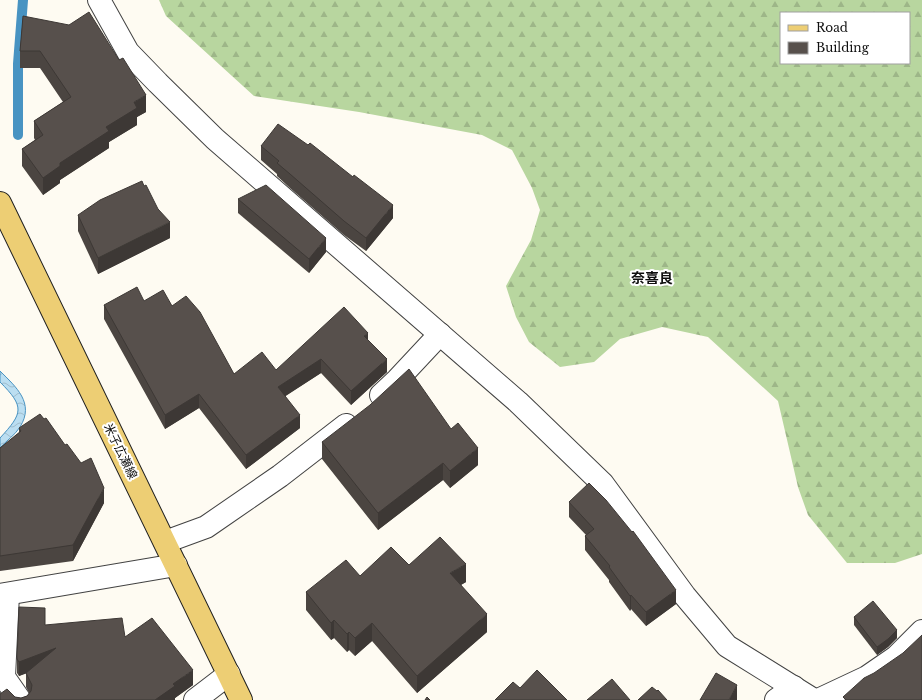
<svg xmlns="http://www.w3.org/2000/svg" width="922" height="700" viewBox="0 0 922 700" font-family="'Libre Baskerville','Noto Sans JP',serif">
	<defs>
		<pattern id="forest-firs" width="22" height="20" patternUnits="userSpaceOnUse"><rect width="22" height="20" fill="#b8d69f"/><path d="M5 1l3.5 6h-7zM16 11l3.5 6h-7z" fill="#9db688"/></pattern>
		<pattern id="water-waves" width="16" height="10" patternUnits="userSpaceOnUse"><rect width="16" height="10" fill="#bbdef1"/><path d="M0 5q4-4 8 0t8 0" fill="none" stroke="#a0bdcd"/></pattern>
	</defs>
	<rect width="100%" height="100%" fill="#fefbf2"/>
	<path fill="url(#forest-firs)" fill-rule="evenodd" d="M 159,0 L 922,0 L 922,554 L 895,563 L 847,563 L 808,515 L 798,487 L 778,401 L 708,337 L 662,327 L 620,339 L 594,362 L 560,367 L 529,342 L 516,317 L 506,286 L 531,240 L 540,210 L 532,188 L 512,150 L 482,135 L 359,112 L 254,96 L 166,16 ZM 781,13 L 909,13 L 909,63 L 781,63 Z"/>
	<path fill="url(#water-waves)" stroke="#4893c2" d="M 0,371 C 16,387 35,403 20,427 C 15,435 6,441 0,448 L 0,438 C 23,413 25,407 0,382 Z"/>
	<g fill="none" stroke-linecap="round" stroke-linejoin="round">
		<path stroke="#4893c2" stroke-width="10" d="M 18,135 L 18,64 L 23,0"/>
		<g stroke="#424242" stroke-width="24">
			<g id="minor">
				<path d="M 99,0 L 128,52 L 158,83 L 215,139 L 518,402 L 603,484 L 685,596 L 727,646 L 814,700"/>
				<path d="M 381,395 L 397,380 L 440,334"/>
				<path d="M 165,542 L 206,527 L 280,476 L 346,425"/>
				<path d="M 8,594 L 4,677 L 20,700"/>
				<path d="M 0,595 L 176,565"/>
				<path d="M 195,700 L 229,674"/>
				<path d="M 776,700 L 794,687"/>
				<path d="M 818,700 L 867,677 L 896,657 L 922,631"/>
			</g>
		</g>
		<g stroke="#202020" stroke-width="24">
			<path id="major" d="M 0,203 L 241,700"/>
		</g>
		<use href="#minor" stroke="#fff" stroke-width="22"/>
		<use href="#major" stroke="#edce74" stroke-width="22"/>
	</g>
	<g fill="#4b4541">
		<path d="M 23,16 L 146,112 L 137,117 L 137,125 L 109,142 L 109,148 L 60,180 L 60,183 L 43,195 L 22,166 L 22,149 L 35,140 L 34,138 L 34,121 L 63,102 L 40,68 L 20,68 L 20,51 Z"/>
		<path d="M 261,146 L 393,218 L 366,251 L 344,235 L 290,188 L 277,176 L 277,174 L 261,160 Z"/>
		<path d="M 238,199 L 326,252 L 309,273 L 238,213 Z"/>
		<path d="M 78,215 L 170,238 L 98,274 L 78,231 Z"/>
		<path d="M 144,301 L 172,306 L 234,374 L 276,370 L 368,340 L 387,372 L 351,405 L 321,373 L 285,396 L 300,428 L 246,469 L 199,408 L 165,429 L 104,319 L 104,305 Z"/>
		<path d="M 19,428 L 104,503 L 73,561 L 0,571 L 0,448 L 19,433 Z"/>
		<path d="M 451,429 L 478,465 L 450,488 L 443,480 L 378,530 L 322,459 L 322,442 Z"/>
		<path d="M 569,502 L 676,604 L 646,626 L 631,609 L 630,611 L 609,582 L 609,580 L 585,550 L 585,536 L 586,535 L 569,517 Z"/>
		<path d="M 409,565 L 466,582 L 461,585 L 487,632 L 417,693 L 372,641 L 355,656 L 349,650 L 347,652 L 334,638 L 331,640 L 306,610 L 306,592 L 360,576 Z"/>
		<path d="M 854,617 L 897,638 L 888,647 L 877,655 L 854,625 Z"/>
		<path d="M 45,625 L 125,637 L 193,685 L 175,698 L 175,700 L 0,700 L 15,697 L 21,698 L 27,696 L 29,693 L 26,687 L 26,673 L 19,676 L 17,673 L 17,659 Z"/>
	</g>
	<g fill="#3d3835">
		<path d="M 146,95 L 146,112 L 137,117 L 137,125 L 109,142 L 109,148 L 60,180 L 60,183 L 43,195 L 43,178 L 60,163 L 106,127 L 134,102 Z"/>
		<path d="M 393,205 L 393,218 L 366,251 L 366,238 Z"/>
		<path d="M 170,222 L 170,238 L 98,274 L 98,258 Z"/>
		<path d="M 326,238 L 326,252 L 309,273 L 309,259 Z"/>
		<path d="M 368,333 L 368,347 L 364,336 Z"/>
		<path d="M 321,359 L 321,373 L 278,401 L 278,387 Z"/>
		<path d="M 387,359 L 387,372 L 351,405 L 351,391 Z"/>
		<path d="M 199,394 L 199,408 L 165,429 L 165,415 Z"/>
		<path d="M 300,415 L 300,428 L 246,469 L 246,455 Z"/>
		<path d="M 478,448 L 478,465 L 450,488 L 450,471 Z"/>
		<path d="M 443,463 L 443,480 L 378,530 L 378,513 Z"/>
		<path d="M 104,488 L 104,503 L 73,561 L 73,545 Z"/>
		<path d="M 466,564 L 466,582 L 450,591 L 450,573 Z"/>
		<path d="M 676,590 L 676,604 L 646,626 L 646,612 Z"/>
		<path d="M 631,595 L 631,609 L 630,611 L 630,596 Z"/>
		<path d="M 487,614 L 487,632 L 417,693 L 417,676 Z"/>
		<path d="M 334,620 L 334,638 L 331,640 L 331,623 Z"/>
		<path d="M 372,623 L 372,641 L 355,656 L 355,638 Z"/>
		<path d="M 897,630 L 897,638 L 888,647 L 877,655 L 877,647 Z"/>
		<path d="M 349,632 L 349,650 L 347,652 L 347,634 Z"/>
		<path d="M 56,648 L 56,663 L 19,676 L 19,662 Z"/>
		<path d="M 193,670 L 193,685 L 175,698 L 175,700 L 155,700 L 173,684 Z"/>
		<path d="M 737,685 L 737,700 L 729,700 Z"/>
	</g>
	<g fill="#57504c" stroke="#3d3835">
		<path d="M 89,12 L 119,60 L 123,58 L 146,95 L 134,102 L 137,108 L 106,127 L 109,131 L 60,163 L 60,166 L 43,178 L 22,149 L 43,135 L 34,121 L 71,97 L 40,51 L 20,51 L 23,16 L 69,25 Z"/>
		<path d="M 278,124 L 308,145 L 310,143 L 353,177 L 354,175 L 393,205 L 366,238 L 344,221 L 290,174 L 277,163 L 279,161 L 261,146 Z"/>
		<path d="M 142,181 L 144,186 L 146,185 L 158,209 L 170,222 L 98,258 L 78,215 L 100,200 Z"/>
		<path d="M 266,185 L 326,238 L 309,259 L 238,199 Z"/>
		<path d="M 137,287 L 144,301 L 163,290 L 172,306 L 186,296 L 200,312 L 234,374 L 262,352 L 276,370 L 344,307 L 368,333 L 364,336 L 387,359 L 351,391 L 321,359 L 278,387 L 300,415 L 246,455 L 199,394 L 165,415 L 104,305 Z"/>
		<path d="M 409,369 L 451,429 L 458,423 L 478,448 L 450,471 L 443,463 L 378,513 L 322,442 L 370,405 Z"/>
		<path d="M 40,414 L 44,419 L 46,418 L 65,445 L 67,444 L 81,463 L 91,458 L 104,488 L 73,545 L 0,556 L 0,448 L 21,431 L 19,428 Z"/>
		<path d="M 589,483 L 606,500 L 632,532 L 633,531 L 676,590 L 646,612 L 631,595 L 630,596 L 609,567 L 610,566 L 585,536 L 594,529 L 569,502 Z"/>
		<path d="M 440,537 L 466,564 L 450,573 L 487,614 L 417,676 L 372,623 L 355,638 L 349,632 L 347,634 L 334,620 L 331,623 L 306,592 L 346,560 L 360,576 L 391,547 L 409,565 Z"/>
		<path d="M 873,601 L 897,630 L 888,639 L 877,647 L 854,617 Z"/>
		<path d="M 19,607 L 45,608 L 45,625 L 122,618 L 125,637 L 152,618 L 193,670 L 173,684 L 175,686 L 155,700 L 0,700 L 0,694 L 7,689 L 15,697 L 21,698 L 27,696 L 31,691 L 32,685 L 26,673 L 56,648 L 19,662 L 17,659 Z"/>
		<path d="M 922,635 L 922,700 L 846,700 L 843,697 L 864,678 L 874,673 L 903,653 Z"/>
		<path d="M 537,670 L 567,700 L 495,700 L 513,682 L 520,688 Z"/>
		<path d="M 716,673 L 737,685 L 729,700 L 700,700 Z"/>
		<path d="M 612,679 L 630,700 L 587,700 Z"/>
		<path d="M 652,687 L 657,691 L 658,690 L 667,700 L 638,700 Z"/>
		<path d="M 427,697 L 430,700 L 425,700 Z"/>
	</g>
	<g text-anchor="middle" dominant-baseline="central" stroke-width="4" stroke-linejoin="round" paint-order="stroke">
		<g font-size="12" fill="#0f0f0f" stroke="#fff">
			<text transform="translate(121 451) rotate(64)">米子広瀬線</text>
		</g>
		<g font-size="14" font-weight="bold" fill="#0f0f0f" stroke="#fff">
			<text x="652" y="278">奈喜良</text>
		</g>
	</g>
	<rect x="780" y="12" width="130" height="52" fill="#ffffff" stroke="#9f9f9f"/>
	<rect x="788" y="25" width="20" height="6" fill="#edce74" stroke="#9f9f9f"/>
	<text x="816" y="32" font-size="12" fill="#0f0f0f">Road</text>
	<rect x="788" y="42" width="20" height="12" fill="#57504c" stroke="#9f9f9f"/>
	<text x="816" y="52" font-size="12" fill="#0f0f0f">Building</text>
</svg>
